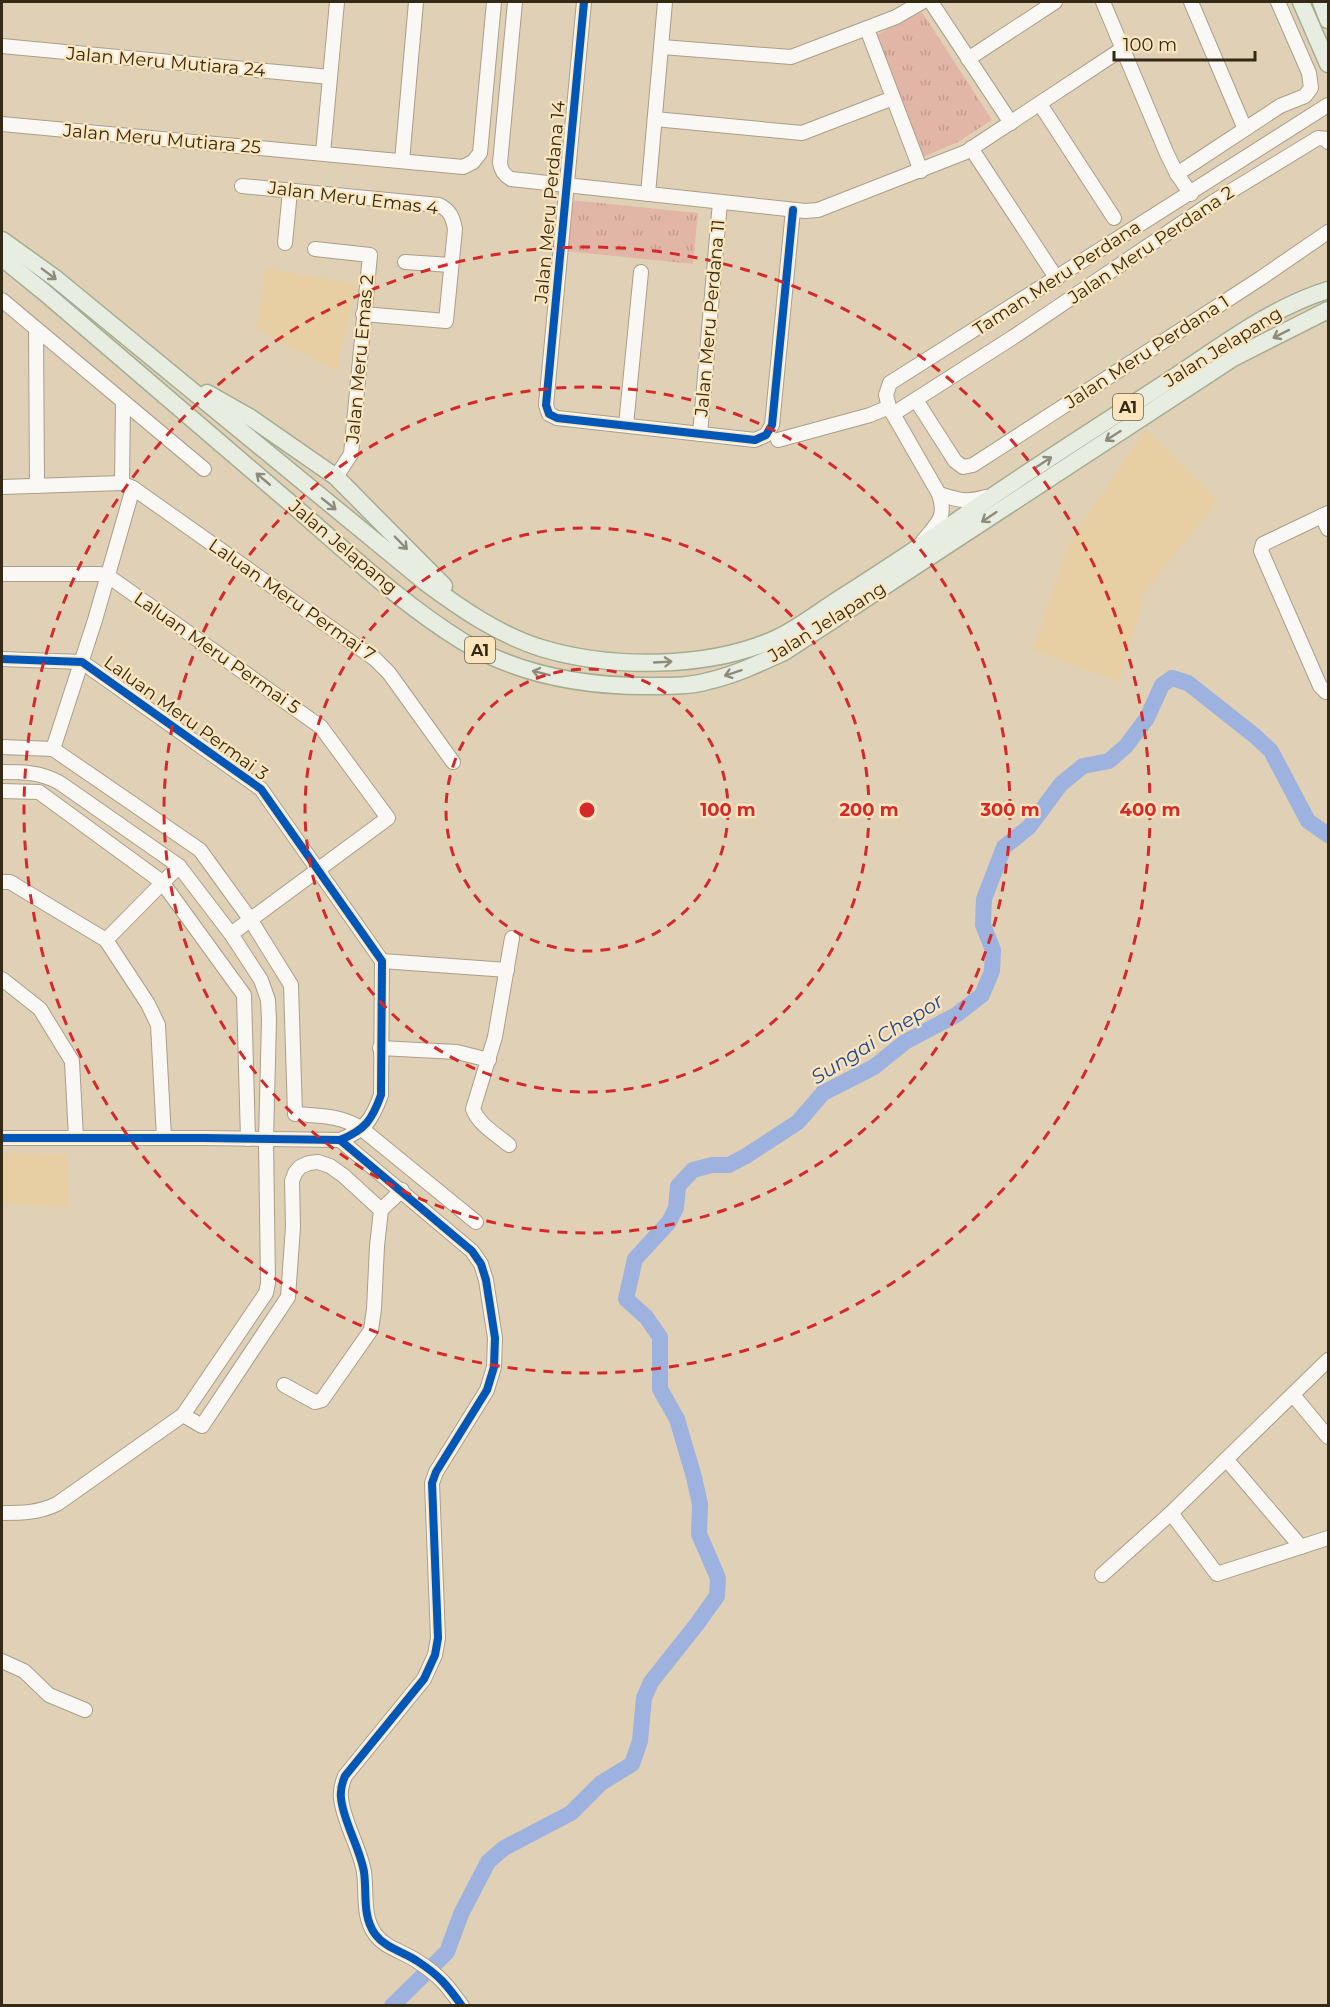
<svg xmlns="http://www.w3.org/2000/svg" width="1330" height="2007" viewBox="0 0 1330 2007" font-family="Montserrat,sans-serif">
	<defs>
		<pattern id="park-tufts" width="24" height="20" patternUnits="userSpaceOnUse" patternTransform="scale(1.5)"><rect width="24" height="20" fill="#e2b6a7"/><path d="M3 7l-1-3M5 7V3M7 7l1-3M15 17l-1-3M17 17v-4M19 17l1-3" fill="none" stroke="#c29c8f"/></pattern>
	</defs>
	<rect width="100%" height="100%" fill="#e0d1b6"/>
	<g fill="#e7cfa3">
		<path d="M 265,268 L 357,284 L 336,371 L 257,329 Z"/>
		<path d="M 1146,429 L 1218,501 L 1146,589 L 1119,682 L 1033,650 L 1069,543 Z"/>
		<path d="M 2,1153 L 67,1154 L 69,1208 L 2,1203 Z"/>
	</g>
	<g fill="url(#park-tufts)">
		<path d="M 922,12 L 992,120 L 958,142 L 916,160 L 874,36 Z"/>
		<path d="M 570,200 L 698,213 L 693,264 L 565,251 Z"/>
	</g>
	<g fill="none" stroke-linecap="round" stroke-linejoin="round">
		<path stroke="#9db2de" stroke-width="16" d="M 392,2006 L 447,1952 L 461,1914 L 488,1862 L 504,1848 L 571,1813 L 601,1783 L 632,1764 L 640,1741 L 644,1698 L 651,1682 L 697,1624 L 717,1596 L 718,1578 L 699,1534 L 700,1504 L 694,1477 L 677,1419 L 660,1389 L 660,1337 L 646,1317 L 626,1299 L 635,1259 L 669,1222 L 676,1208 L 678,1186 L 693,1170 L 712,1165 L 729,1165 L 746,1156 L 798,1122 L 823,1093 L 874,1067 L 905,1042 L 956,1015 L 982,995 L 992,971 L 993,950 L 983,925 L 984,899 L 1004,847 L 1029,827 L 1061,784 L 1083,766 L 1109,761 L 1126,746 L 1147,718 L 1162,685 L 1172,678 L 1188,683 L 1255,736 L 1271,751 L 1308,821 L 1328,835"/>
		<g stroke="#aa9e89" stroke-width="16">
			<g id="minor">
				<path d="M 515,2 L 500,163 C 501,171 504,175 511,179 L 805,211 L 818,210 L 966,152 L 1122,49"/>
				<path d="M 584,2 L 546,405 L 549,414 L 557,418 L 755,440 L 766,435 L 772,425 L 793,210"/>
				<path d="M 931,2 L 1011,123"/>
				<path d="M 1103,2 L 1167,154 L 1177,174 L 1191,194"/>
				<path d="M 1191,2 L 1245,129"/>
				<path d="M 867,29 L 921,171"/>
				<path d="M 2,46 L 330,77"/>
				<path d="M 662,47 L 791,57 L 896,17 L 922,2"/>
				<path d="M 968,59 L 1055,2"/>
				<path d="M 1040,104 L 1114,218"/>
				<path d="M 655,119 L 802,133 L 893,98"/>
				<path d="M 2,124 L 463,167 L 473,162 L 480,153 L 494,2"/>
				<path d="M 971,148 L 1057,279"/>
				<path d="M 323,153 L 337,2"/>
				<path d="M 402,161 L 416,2"/>
				<path d="M 1177,174 L 1280,106 L 1305,96 L 1311,88 L 1309,73 L 1278,2"/>
				<path d="M 242,186 L 439,205 C 450,210 453,218 455,229 L 446,321 L 363,314"/>
				<path d="M 648,194 L 665,2"/>
				<path d="M 285,243 L 290,191"/>
				<path d="M 315,249 L 370,255 L 351,454 L 336,477"/>
				<path d="M 405,262 L 451,265"/>
				<path d="M 2,300 L 204,469"/>
				<path d="M 36,329 L 37,486"/>
				<path d="M 916,400 L 955,461 L 963,467 L 973,465 L 1261,278 L 1328,232"/>
				<path d="M 123,402 L 122,483 L 133,488 L 375,659 L 389,673 L 453,762"/>
				<path d="M 893,414 L 1015,336 L 1213,202 L 1318,138 L 1327,139 L 1328,142"/>
				<path d="M 626,425 L 641,272"/>
				<path d="M 700,434 L 720,202"/>
				<path d="M 778,440 L 870,415 L 889,407"/>
				<path d="M 2,487 L 122,483"/>
				<path d="M 939,494 C 958,500 967,503 986,497"/>
				<path d="M 1328,513 L 1263,544 L 1261,551 L 1320,686 L 1326,692 L 1328,692"/>
				<path d="M 1322,516 L 1328,529"/>
				<path d="M 923,541 C 937,523 947,518 939,494 L 889,407 L 886,395 L 890,383 L 1328,105"/>
				<path d="M 2,574 L 100,574 L 108,576 L 321,727 L 388,818 L 231,934"/>
				<path d="M 2,659 L 82,662 L 261,789 L 382,961 L 381,1095 C 372,1120 365,1130 340,1140 L 204,1138 L 2,1138"/>
				<path d="M 2,747 L 53,749 L 200,850 L 250,919 L 291,985 L 295,1114 C 320,1116 340,1115 362,1129 L 476,1222"/>
				<path d="M 53,749 L 95,620 L 133,488"/>
				<path d="M 2,772 C 23,772 41,772 60,783 L 179,866 L 231,934 L 261,980 L 268,1000 L 269,1020 L 266,1140 L 268,1283 L 266,1293 L 183,1415 L 57,1504 C 38,1513 22,1513 2,1513"/>
				<path d="M 2,791 L 39,792 L 162,882 L 244,995 L 248,1139"/>
				<path d="M 2,882 L 10,882 L 106,940 L 148,1004 L 158,1025 L 164,1138"/>
				<path d="M 106,940 L 179,866"/>
				<path d="M 382,961 L 507,970"/>
				<path d="M 2,979 L 40,1009 L 72,1061 L 76,1138"/>
				<path d="M 380,1048 L 457,1052 L 489,1060"/>
				<path d="M 340,1140 L 472,1251 L 481,1264 L 486,1280 L 495,1338 L 494,1367 L 487,1390 L 436,1472 L 432,1483 L 438,1638 L 435,1655 L 424,1679 L 345,1776 C 342,1783 340,1790 341,1798 C 343,1821 360,1848 364,1872 C 367,1893 362,1916 375,1934 C 385,1948 404,1952 417,1961 C 439,1975 447,1985 462,2006"/>
				<path d="M 509,1145 C 496,1134 479,1125 473,1109 L 495,1037 L 512,938"/>
				<path d="M 284,1385 L 315,1402 L 322,1400 L 371,1330 L 374,1309 L 377,1246 L 381,1210 L 402,1190"/>
				<path d="M 1293,1395 L 1328,1437"/>
				<path d="M 183,1415 L 202,1426 L 288,1297 L 293,1227 L 292,1181 L 295,1173 L 300,1167 L 309,1163 L 318,1162 L 330,1166 L 344,1176 L 381,1210"/>
				<path d="M 1226,1459 L 1301,1547"/>
				<path d="M 1171,1513 L 1217,1574 L 1328,1538"/>
				<path d="M 1102,1575 L 1171,1513 L 1328,1360"/>
				<path d="M 2,1661 L 24,1671 L 49,1695 L 85,1710"/>
			</g>
		</g>
		<g stroke="#a6ac91" stroke-width="19">
			<g id="major">
				<path d="M 1301,2 L 1328,64"/>
				<path d="M 1321,2 L 1328,20"/>
				<path d="M 2,240 L 55,278 L 425,582 C 460,608 499,635 541,648 C 611,669 707,669 775,639 C 797,629 816,614 836,601 C 880,573 923,545 965,515 C 1034,467 1106,422 1176,376 C 1224,344 1273,307 1328,290"/>
				<path d="M 2,258 L 44,292 C 124,360 203,428 282,496 C 340,545 397,601 462,641 C 520,676 588,687 654,686 C 672,686 691,686 708,681 C 735,675 760,663 784,652 L 1233,358 L 1328,310"/>
				<path d="M 207,393 L 251,418 L 336,477 L 444,586"/>
			</g>
		</g>
		<use href="#minor" stroke="#faf8f4" stroke-width="14"/>
		<use href="#major" stroke="#e8ede1" stroke-width="16"/>
		<g stroke="#fbe5bc" stroke-width="11">
			<g id="cycleway">
				<path d="M 584,2 L 546,405 L 549,414 L 557,418 L 755,440 L 766,435 L 772,425 L 793,210"/>
				<path d="M 2,659 L 82,662 L 261,789 L 382,961 L 381,1095 C 372,1120 365,1130 340,1140 L 204,1138 L 2,1138"/>
				<path d="M 340,1140 L 472,1251 L 481,1264 L 486,1280 L 495,1338 L 494,1367 L 487,1390 L 436,1472 L 432,1483 L 438,1638 L 435,1655 L 424,1679 L 345,1776 C 342,1783 340,1790 341,1798 C 343,1821 360,1848 364,1872 C 367,1893 362,1916 375,1934 C 385,1948 404,1952 417,1961 C 439,1975 447,1985 462,2006"/>
			</g>
		</g>
		<use href="#cycleway" stroke="#0057b8" stroke-width="8"/>
	</g>
	<defs><path id="oneway-shaft" d="M-6 0H5M1.5-3L5.5 0L1.5 3" fill="none" stroke-width="1.6" stroke-linecap="round" stroke-linejoin="round" transform="scale(1.5)"/></defs>
	<g stroke="#8e8b7b">
		<use href="#oneway-shaft" transform="translate(49 274) rotate(37)"/>
		<use href="#oneway-shaft" transform="translate(1281 334) rotate(153)"/>
		<use href="#oneway-shaft" transform="translate(1113 436) rotate(147)"/>
		<use href="#oneway-shaft" transform="translate(1044 462) rotate(-33)"/>
		<use href="#oneway-shaft" transform="translate(263 479) rotate(-140)"/>
		<use href="#oneway-shaft" transform="translate(329 504) rotate(39)"/>
		<use href="#oneway-shaft" transform="translate(989 517) rotate(146)"/>
		<use href="#oneway-shaft" transform="translate(401 543) rotate(46)"/>
		<use href="#oneway-shaft" transform="translate(663 662) rotate(-3)"/>
		<use href="#oneway-shaft" transform="translate(541 673) rotate(-166)"/>
		<use href="#oneway-shaft" transform="translate(733 673) rotate(162)"/>
	</g>
	<g fill="none" stroke="#d62828" stroke-width="3" stroke-dasharray="10 8">
		<circle cx="587" cy="810" r="141"/>
		<circle cx="587" cy="810" r="282"/>
		<circle cx="587" cy="810" r="423"/>
		<circle cx="587" cy="810" r="563"/>
	</g>
	<g text-anchor="middle" dominant-baseline="central" stroke-width="4.5" stroke-linejoin="round" paint-order="stroke">
		<g fill="#fbe5bc" stroke="#6f6147" stroke-width="1.5">
			<rect x="1113" y="394" width="30" height="26" rx="4.5"/>
			<rect x="465" y="637" width="30" height="26" rx="4.5"/>
		</g>
		<g font-size="16" font-weight="bold" fill="#332915">
			<text x="1128" y="407">A1</text>
			<text x="480" y="650">A1</text>
		</g>
		<g font-size="18" fill="#332915" stroke="#fbe5bc">
			<text transform="translate(166 62) rotate(5)">Jalan Meru Mutiara 24</text>
			<text transform="translate(162 139) rotate(5)">Jalan Meru Mutiara 25</text>
			<text transform="translate(353 198) rotate(7)">Jalan Meru Emas 4</text>
			<text transform="translate(550 202) rotate(-85)">Jalan Meru Perdana 14</text>
			<text transform="translate(1151 245) rotate(-34)">Jalan Meru Perdana 2</text>
			<text transform="translate(1057 278) rotate(-33)">Taman Meru Perdana</text>
			<text transform="translate(710 318) rotate(-85)">Jalan Meru Perdana 11</text>
			<text transform="translate(1223 347) rotate(-32)">Jalan Jelapang</text>
			<text transform="translate(1147 352) rotate(-33)">Jalan Meru Perdana 1</text>
			<text transform="translate(360 359) rotate(-85)">Jalan Meru Emas 2</text>
			<text transform="translate(343 547) rotate(40)">Jalan Jelapang</text>
			<text transform="translate(292 600) rotate(35)">Laluan Meru Permai 7</text>
			<text transform="translate(827 622) rotate(-32)">Jalan Jelapang</text>
			<text transform="translate(217 653) rotate(35)">Laluan Meru Permai 5</text>
			<text transform="translate(186 718) rotate(36)">Laluan Meru Permai 3</text>
		</g>
		<g font-size="20" font-style="italic" fill="#21489d" stroke="#fbe5bc">
			<text transform="translate(877 1039) rotate(-32)">Sungai Chepor</text>
		</g>
	</g>
	<circle cx="587" cy="810" r="9" fill="#d62828" stroke="#fbe5bc" stroke-width="3"/>
	<g font-size="18" text-anchor="middle" font-weight="bold" fill="#d62828" stroke="#fbe5bc" stroke-width="4.5" stroke-linejoin="round" paint-order="stroke">
		<text x="728" y="816">100 m</text>
		<text x="869" y="816">200 m</text>
		<text x="1010" y="816">300 m</text>
		<text x="1150" y="816">400 m</text>
	</g>
	<rect width="1330" height="2007" fill="none" stroke="#332915" stroke-width="6"/>
	<path d="M1114 51v9h141v-9" fill="none" stroke="#332915" stroke-width="3"/>
	<text x="1123" y="51" font-size="18" fill="#332915" stroke="#fbe5bc" stroke-width="4.5" paint-order="stroke">100 m</text>
</svg>
